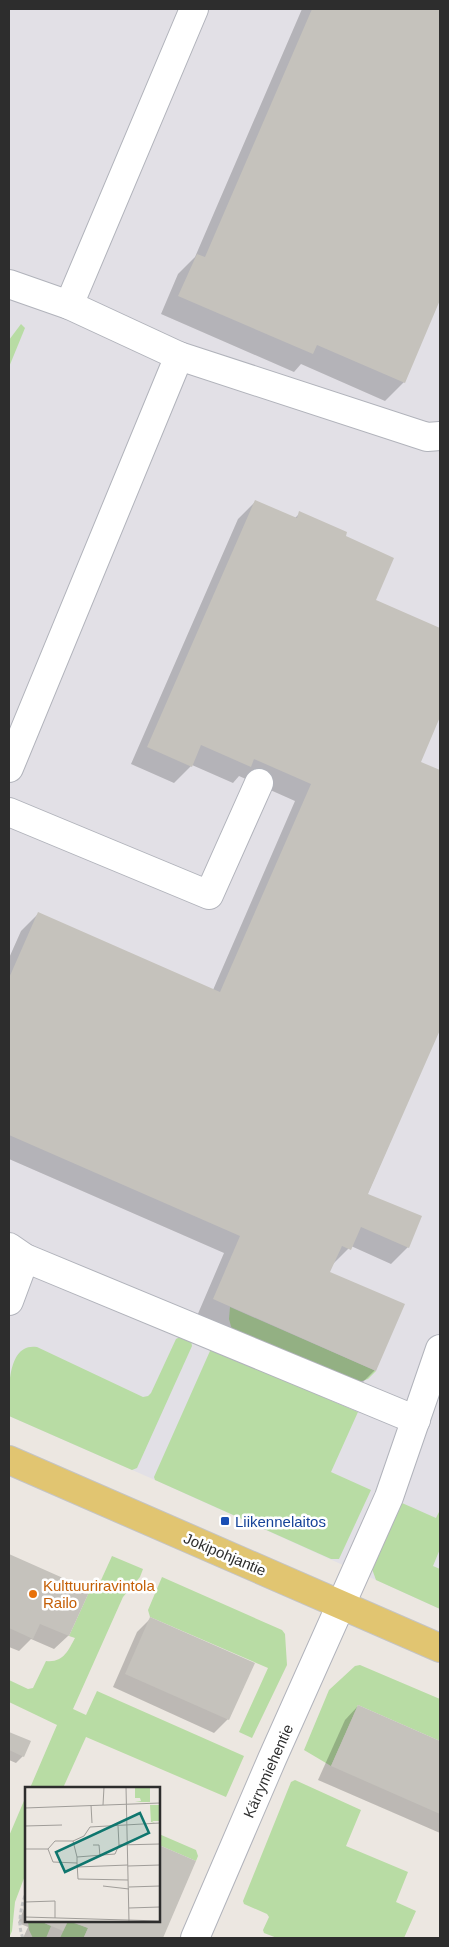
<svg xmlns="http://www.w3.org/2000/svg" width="449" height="1947" viewBox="0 0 449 1947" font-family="Arial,sans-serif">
	<rect width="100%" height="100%" fill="#ece7e1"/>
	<path fill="#e2e0e6" d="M 9,9 L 440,9 L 440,1609 L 155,1480 L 9,1416 Z"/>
	<g fill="#b8dca4">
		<path d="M 21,324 L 25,328 L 9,367 L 9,340 Z"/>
		<path d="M 230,1307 L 376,1371 L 368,1379 L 356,1383 L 232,1330 L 229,1319 Z"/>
		<path d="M 180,1337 L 191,1341 L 192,1346 L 137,1468 L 132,1470 L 9,1416 C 9,1397 5,1342 37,1347 L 143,1397 L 148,1396 L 151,1393 L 176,1339 Z"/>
		<path d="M 213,1350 L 358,1412 L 331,1472 L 371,1490 L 339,1559 L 331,1559 L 155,1480 L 154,1477 L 210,1351 Z"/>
		<path d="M 402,1503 L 436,1518 L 440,1510 L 440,1549 L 433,1566 L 440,1569 L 440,1609 L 376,1580 L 372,1569 Z"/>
		<path d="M 112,1556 L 143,1569 L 140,1577 L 123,1597 L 73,1709 L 86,1715 L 97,1691 L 244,1756 L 226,1797 L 86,1737 L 63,1788 L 30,1788 L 57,1725 L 9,1702 L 9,1680 L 28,1689 L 33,1688 L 46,1661 C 63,1663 68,1651 75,1638 L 69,1636 L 90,1590 L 97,1589 Z"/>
		<path d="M 162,1577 L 282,1630 L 285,1634 L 287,1665 L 252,1738 L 239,1732 L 268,1668 L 150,1617 L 148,1610 Z"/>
		<path d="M 360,1665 L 440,1699 L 440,1741 L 358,1705 L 331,1766 L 304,1750 L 329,1690 L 355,1666 Z"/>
		<path d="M 295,1780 L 361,1810 L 346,1846 L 408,1872 L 396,1902 L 416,1911 L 404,1938 L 277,1938 L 264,1933 L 263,1930 L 269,1917 L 267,1914 L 244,1904 L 243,1901 L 291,1782 Z"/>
		<path d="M 26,1796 L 26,1873 L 15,1902 L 12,1931 L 9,1938 L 9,1836 Z"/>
		<path d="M 159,1834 L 196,1850 L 198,1856 L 196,1861 L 159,1845 Z"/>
		<path d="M 28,1921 L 40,1921 L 51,1926 L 46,1938 L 33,1938 L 29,1930 Z"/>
		<path d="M 68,1921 L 88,1928 L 84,1937 L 86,1938 L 60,1938 Z"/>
	</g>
	<g fill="#0003">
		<path d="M 302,9 L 440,9 L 440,297 L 404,382 L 385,401 L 301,364 L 294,372 L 161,314 L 178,274 L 195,257 Z"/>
		<path d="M 255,502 L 294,519 L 300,513 L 344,537 L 374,600 L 440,629 L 440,714 L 419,762 L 440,772 L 440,1027 L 367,1195 L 408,1247 L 391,1264 L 351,1246 L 332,1265 L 329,1272 L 375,1370 L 358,1387 L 197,1316 L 224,1253 L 9,1159 L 9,958 L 21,931 L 38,914 L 213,990 L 295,801 L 239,776 L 233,783 L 192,765 L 174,783 L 131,764 L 238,519 Z"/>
		<path d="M 9,1556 L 88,1590 L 68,1636 L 54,1649 L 31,1639 L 19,1651 L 9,1647 Z"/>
		<path d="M 150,1619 L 228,1719 L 214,1733 L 113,1687 L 137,1632 Z"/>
		<path d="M 358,1706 L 440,1742 L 440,1833 L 318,1780 L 345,1720 Z"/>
		<path d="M 9,1733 L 30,1742 L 23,1756 L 16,1763 L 9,1760 Z"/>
		<path d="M 159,1846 L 194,1861 L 161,1938 L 23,1938 L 28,1927 L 18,1923 L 26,1904 L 26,1921 L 159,1921 Z"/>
	</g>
	<g fill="#c5c2bc">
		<path d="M 312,9 L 440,9 L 440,300 L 405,383 L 317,345 L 313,354 L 178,296 L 197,254 L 205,257 Z"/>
		<path d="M 255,500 L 297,518 L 299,511 L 347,532 L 346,536 L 394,558 L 376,600 L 440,628 L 440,717 L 421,762 L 440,770 L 440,1030 L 368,1194 L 422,1216 L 409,1248 L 361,1227 L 351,1250 L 342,1246 L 330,1272 L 405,1304 L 376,1371 L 213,1299 L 240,1236 L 9,1135 L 9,978 L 38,912 L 220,992 L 311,784 L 254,759 L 251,767 L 201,745 L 192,767 L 147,747 Z"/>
		<path d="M 9,1554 L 90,1590 L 69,1636 L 40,1624 L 33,1639 L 9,1628 Z"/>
		<path d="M 150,1617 L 255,1663 L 229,1720 L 125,1674 Z"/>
		<path d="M 358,1705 L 440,1741 L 440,1814 L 331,1766 Z"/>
		<path d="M 9,1732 L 31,1741 L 24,1757 L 9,1750 Z"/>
		<path d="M 159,1845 L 196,1861 L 163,1938 L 84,1937 L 88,1928 L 70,1921 L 159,1921 Z"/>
		<path d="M 40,1921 L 68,1921 L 63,1931 Z"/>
	</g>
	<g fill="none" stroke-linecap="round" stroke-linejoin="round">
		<g stroke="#b1b3bb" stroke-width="30">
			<g id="minor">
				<path d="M 9,284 L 69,305 L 194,9"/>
				<path d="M 179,356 L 427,437 L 440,436"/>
				<path d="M 9,768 L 179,356 L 69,305"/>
				<path d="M 9,812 L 209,895 L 259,783"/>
				<path d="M 9,1247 L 25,1258 L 416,1420"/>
				<path d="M 9,1301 L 25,1258"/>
				<path d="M 195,1938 L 272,1759 L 389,1497 L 440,1349"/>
			</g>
		</g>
		<g stroke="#c4c4c4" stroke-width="30">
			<path id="major" d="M 9,1460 L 440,1648"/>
		</g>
		<g stroke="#c4c4c4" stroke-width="3" stroke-dasharray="4 2.5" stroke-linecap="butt">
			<path d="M 72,1788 L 73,1787"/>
			<path d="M 23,1938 C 17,1925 21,1906 26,1893"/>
		</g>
		<use href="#minor" stroke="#fff" stroke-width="28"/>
		<use href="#major" stroke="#e1c571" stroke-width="28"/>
	</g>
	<rect fill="#1a4fb4" stroke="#fff" stroke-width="2" x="220" y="1516" width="10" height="10" rx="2.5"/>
	<circle fill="#e8710a" stroke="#fff" stroke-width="2" cx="33" cy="1594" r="5"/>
	<g text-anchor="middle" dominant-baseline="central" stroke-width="5" stroke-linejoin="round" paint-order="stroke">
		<g font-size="15" fill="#164399" stroke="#fff" text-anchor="start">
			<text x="235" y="1521">Liikennelaitos</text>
		</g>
		<g font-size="15" fill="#2d2d2d" stroke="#fff">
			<text transform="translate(225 1554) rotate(23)">Jokipohjantie</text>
			<text transform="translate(268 1771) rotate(-66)">Kärrymiehentie</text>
		</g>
		<g font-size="15" fill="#c56008" stroke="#fff" text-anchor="start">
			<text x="43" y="1585">Kulttuuriravintola<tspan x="43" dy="17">Railo</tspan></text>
		</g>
	</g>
	<g transform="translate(25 1787)">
		<rect width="135" height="135" fill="#ece7e1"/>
		<path d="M 110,0 L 125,1 L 125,15 L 110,15 L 116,14 L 115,11 L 110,11 ZM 125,18 L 135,18 L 135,34 L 127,34 L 130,36 L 126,35 Z" fill="#b8dca4"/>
		<path fill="none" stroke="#a09d99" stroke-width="1" d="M 101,0 L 104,135M 66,18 L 67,36M 78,18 L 79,0M 0,21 L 135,16M 0,39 L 37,38M 48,54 L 59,49 L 65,40 L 135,36M 68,58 L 74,58 L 75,69M 94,58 L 135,57M 0,62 L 23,62 L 28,75 L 52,76 L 53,92 L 103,93M 23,62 L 30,54 L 48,54 L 52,70M 52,76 L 52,70 L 90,67 L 94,58 L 93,39M 103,79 L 135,78M 52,80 L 103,78M 78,99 L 104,102M 104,100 L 135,99M 0,115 L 30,114 L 30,131M 104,121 L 135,120M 0,130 L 135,134"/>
		<path fill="#0f766e" fill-opacity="0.15" stroke="#0f766e" stroke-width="2.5" d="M 115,26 L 124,46 L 40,85 L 31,65 Z"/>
		<rect width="135" height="135" fill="none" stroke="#2d2d2d" stroke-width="2.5"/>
	</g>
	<rect width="449" height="1947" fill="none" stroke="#2d2d2d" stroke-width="20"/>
</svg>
